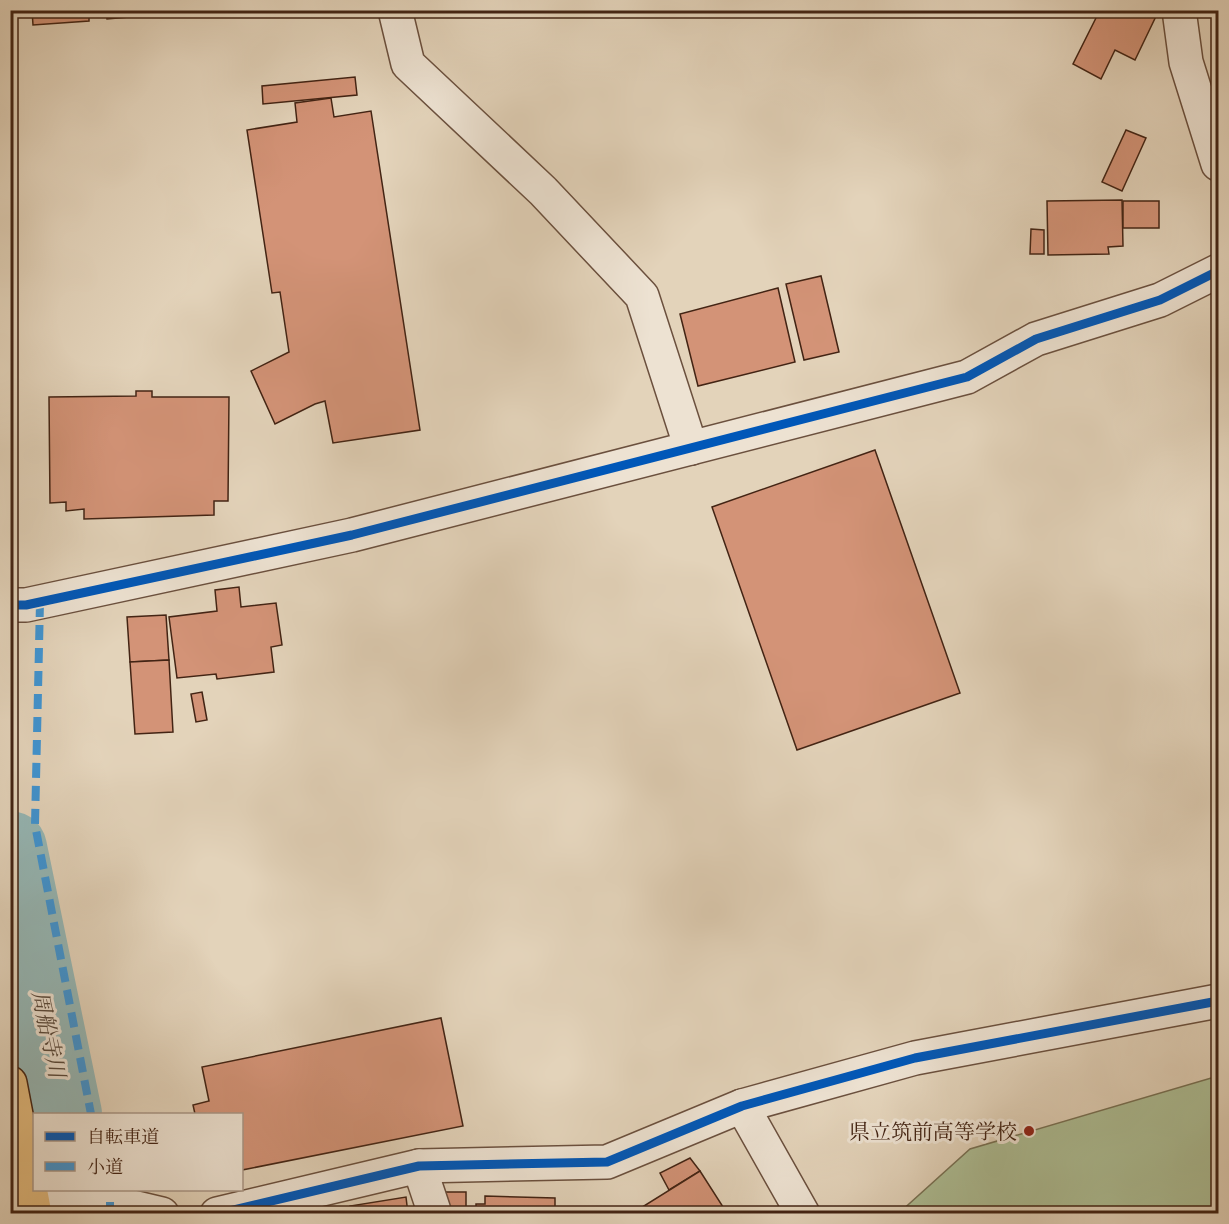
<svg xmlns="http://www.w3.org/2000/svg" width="1229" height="1224" viewBox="0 0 1229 1224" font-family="'Gentium Book Plus','Noto Serif JP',serif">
	<rect width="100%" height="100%" fill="#e3d3ba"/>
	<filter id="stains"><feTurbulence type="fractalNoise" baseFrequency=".00333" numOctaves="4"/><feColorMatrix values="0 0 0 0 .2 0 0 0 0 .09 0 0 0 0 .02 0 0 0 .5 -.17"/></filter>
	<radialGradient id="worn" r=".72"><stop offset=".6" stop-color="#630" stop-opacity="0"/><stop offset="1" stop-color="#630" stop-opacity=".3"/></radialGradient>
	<path fill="#adbe95" stroke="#787154" stroke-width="1.5" d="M 1218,1076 L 1218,1213 L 899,1213 L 970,1149 Z"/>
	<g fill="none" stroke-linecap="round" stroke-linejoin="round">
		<path stroke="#96b7b5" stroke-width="74" d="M 10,848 L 65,1114"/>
	</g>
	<g fill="#d39377" stroke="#432414" stroke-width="1.5">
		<path d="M 32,10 L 89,10 L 89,21 L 33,25 Z"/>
		<path d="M 106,10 L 151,10 L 152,15 L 107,19 Z"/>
		<path d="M 1100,10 L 1159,10 L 1135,60 L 1115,50 L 1101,79 L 1073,64 Z"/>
		<path d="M 1212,10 L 1218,10 L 1218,44 L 1213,45 Z"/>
		<path d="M 355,77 L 357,95 L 263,104 L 262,86 Z"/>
		<path d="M 331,98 L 334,117 L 371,111 L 420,430 L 333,443 L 325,401 L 315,404 L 275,424 L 251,371 L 289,352 L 280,292 L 272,293 L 247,130 L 297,122 L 295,103 Z"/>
		<path d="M 1126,130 L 1146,138 L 1122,191 L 1102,182 Z"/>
		<path d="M 1122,200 L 1123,246 L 1108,247 L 1109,254 L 1048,255 L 1047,201 Z"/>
		<rect x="1123" y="201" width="36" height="27"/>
		<path d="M 1031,229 L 1044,230 L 1044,254 L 1030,254 Z"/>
		<path d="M 821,276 L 839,352 L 804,360 L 786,284 Z"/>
		<path d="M 778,288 L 795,362 L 698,386 L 680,314 Z"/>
		<path d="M 136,391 L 152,391 L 152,397 L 229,397 L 228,501 L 214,501 L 214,515 L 84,519 L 84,509 L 66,511 L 66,502 L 50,503 L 49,397 L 136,396 Z"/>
		<path d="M 875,450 L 960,693 L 797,750 L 712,507 Z"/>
		<path d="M 239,587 L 241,607 L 276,603 L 282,645 L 271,647 L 274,672 L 217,679 L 216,674 L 177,678 L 169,617 L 217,611 L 215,590 Z"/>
		<path d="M 166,615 L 169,660 L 130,662 L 127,617 Z"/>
		<path d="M 169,660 L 173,732 L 135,734 L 130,662 Z"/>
		<path d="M 202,692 L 207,720 L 196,722 L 191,694 Z"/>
		<path d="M 441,1018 L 463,1126 L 242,1170 L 242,1114 L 195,1114 L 193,1105 L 209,1101 L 202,1067 Z"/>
		<path d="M 690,1158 L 700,1171 L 669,1190 L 660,1173 Z"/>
		<path d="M 700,1171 L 725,1210 L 719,1214 L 631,1214 Z"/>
		<path d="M 440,1192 L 466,1192 L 466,1214 L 445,1214 Z"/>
		<path d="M 485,1196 L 555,1198 L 555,1214 L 476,1214 L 476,1204 L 485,1204 Z"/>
		<path d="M 406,1197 L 408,1214 L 352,1214 L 350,1206 Z"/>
	</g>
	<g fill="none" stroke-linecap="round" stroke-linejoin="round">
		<g stroke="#6b503e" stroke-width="36">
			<g id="minor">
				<path d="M 395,10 L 408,64 L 543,191 L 642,296 L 691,448"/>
				<path d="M 1179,10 L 1186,62 L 1218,164"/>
				<path d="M 10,605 L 26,605 L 352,535 L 967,377 L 1036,339 L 1160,300 L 1218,271"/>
				<path d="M 742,1106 L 803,1214"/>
				<path d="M 419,1166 L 435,1214"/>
				<path d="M 31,1195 L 103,1200 L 162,1214"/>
				<path d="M 217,1214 L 419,1166 L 607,1162 L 742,1106 L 915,1058 L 1218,1001"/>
			</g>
		</g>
		<g stroke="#432414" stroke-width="36">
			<path id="primary" d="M 10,1083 L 35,1214"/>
		</g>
		<use href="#minor" stroke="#ede2d2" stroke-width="33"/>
		<use href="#primary" stroke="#e2ba7d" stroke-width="33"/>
		<g stroke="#4095d3" stroke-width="8" stroke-dasharray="15 8" stroke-linecap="butt">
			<path d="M 40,602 L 35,825 L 91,1114"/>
			<path d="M 110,1214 L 110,1202"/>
		</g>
		<g stroke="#ede2d2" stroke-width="13">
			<g id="cycleway">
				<path d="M 10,605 L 26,605 L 352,535 L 967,377 L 1036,339 L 1160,300 L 1218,271"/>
				<path d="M 217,1214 L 419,1166 L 607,1162 L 742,1106 L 915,1058 L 1218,1001"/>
			</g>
		</g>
		<use href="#cycleway" stroke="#0057b8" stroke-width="9"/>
	</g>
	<circle fill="#8f2418" stroke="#ede2d2" stroke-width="2" cx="1029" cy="1131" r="6"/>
	<g text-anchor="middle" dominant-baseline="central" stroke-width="6" stroke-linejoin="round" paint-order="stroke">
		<g font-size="21" fill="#432414" stroke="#ede2d2" text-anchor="end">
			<text x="1017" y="1131">県立筑前高等学校</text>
		</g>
		<g font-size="22" font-style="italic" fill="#58493c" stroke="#ede2d2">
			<text transform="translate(49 1034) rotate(78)">周船寺川</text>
		</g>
	</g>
	<rect width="1229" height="1224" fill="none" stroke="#e3d3ba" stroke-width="36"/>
	<rect x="12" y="12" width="1205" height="1200" fill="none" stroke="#432414" stroke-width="3"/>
	<rect x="18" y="18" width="1193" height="1188" fill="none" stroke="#432414" stroke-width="1.5"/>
	<rect x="33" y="1113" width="210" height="78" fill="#ede2d2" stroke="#a99686" stroke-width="1.5"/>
	<rect x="45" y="1132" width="30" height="9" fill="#0057b8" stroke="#a99686" stroke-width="1.5"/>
	<text x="87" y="1143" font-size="18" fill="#432414">自転車道</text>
	<rect x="45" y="1162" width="30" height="9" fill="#4095d3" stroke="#a99686" stroke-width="1.5"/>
	<text x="87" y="1173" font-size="18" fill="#432414">小道</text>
	<rect width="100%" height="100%" filter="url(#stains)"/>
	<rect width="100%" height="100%" fill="url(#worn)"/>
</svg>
